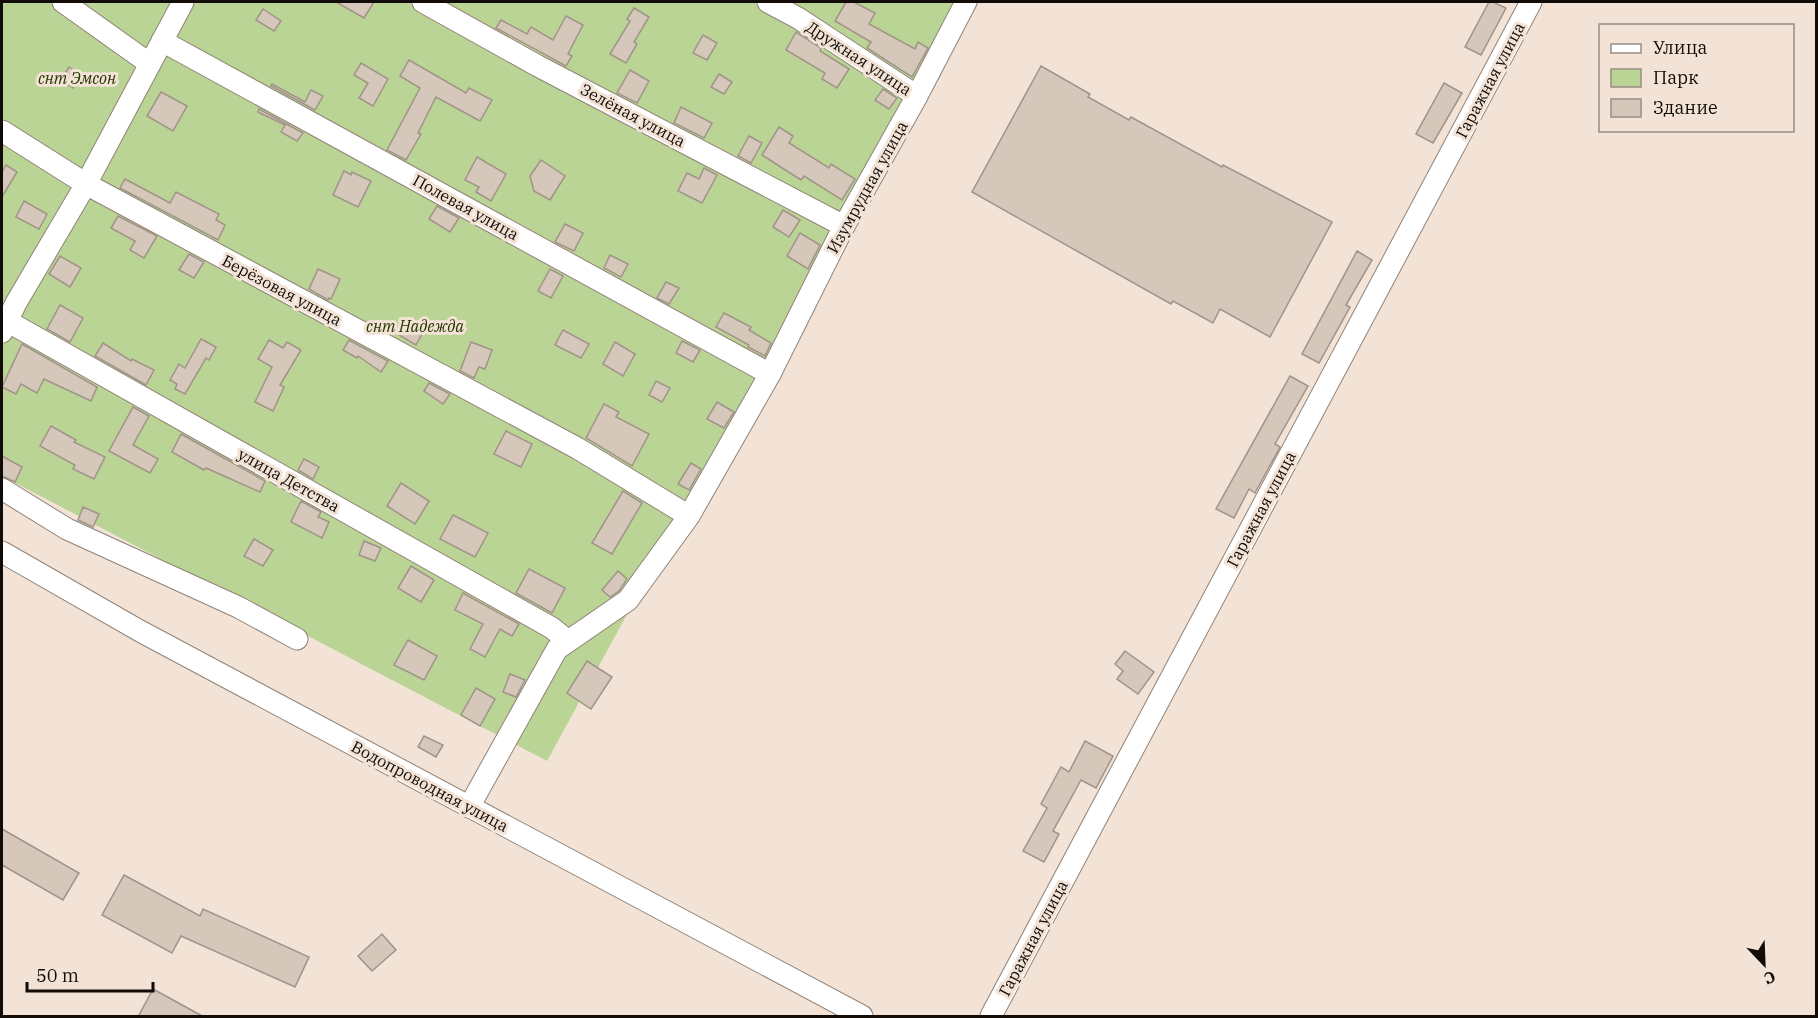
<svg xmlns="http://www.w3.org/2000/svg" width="1818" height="1018" viewBox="0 0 1818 1018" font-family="'IBM Plex Serif',serif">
	<rect width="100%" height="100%" fill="#f3e3d6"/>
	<path fill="#bad495" d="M 2,2 L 961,2 L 547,761 L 2,476 Z"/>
	<g fill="#d6c7bb" stroke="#a19388" stroke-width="1.5">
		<path d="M 336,2 L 374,2 L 364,18 Z"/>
		<path d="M 846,2 L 854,2 L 875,13 L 869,24 L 915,49 L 918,42 L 928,48 L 912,77 L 867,48 L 871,42 L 835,21 Z"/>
		<path d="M 1489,2 L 1493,2 L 1506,8 L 1481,55 L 1465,47 Z"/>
		<path d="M 634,8 L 649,17 L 634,42 L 637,44 L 626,63 L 610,54 L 630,21 L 627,19 Z"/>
		<path d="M 263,9 L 281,21 L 274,31 L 256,20 Z"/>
		<path d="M 566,16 L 583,25 L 568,54 L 572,56 L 566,66 L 496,28 L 501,20 L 527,34 L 531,27 L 553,40 Z"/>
		<path d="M 796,32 L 821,48 L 820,51 L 849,69 L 837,88 L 822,79 L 825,73 L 786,50 Z"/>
		<path d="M 703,35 L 717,43 L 707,60 L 693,53 Z"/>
		<path d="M 409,60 L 466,93 L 469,88 L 492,100 L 480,121 L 436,97 L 418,133 L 421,134 L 406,160 L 387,150 L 420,88 L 400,76 Z"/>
		<path d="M 361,63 L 388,79 L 373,106 L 359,98 L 368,83 L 354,75 Z"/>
		<path d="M 1041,66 L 1090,94 L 1088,97 L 1129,120 L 1131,117 L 1222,167 L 1223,165 L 1332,222 L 1270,337 L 1220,309 L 1213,323 L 1173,301 L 1171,304 L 972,192 Z"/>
		<path d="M 69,67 L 81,75 L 73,88 L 61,80 Z"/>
		<path d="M 630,70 L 649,81 L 637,103 L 617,93 Z"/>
		<path d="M 719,74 L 732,82 L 724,94 L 711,87 Z"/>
		<path d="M 1444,83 L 1462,93 L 1433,143 L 1416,134 Z"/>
		<path d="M 272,84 L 305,102 L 311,90 L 323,96 L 315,110 L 271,86 Z"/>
		<path d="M 883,89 L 897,98 L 889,109 L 875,100 Z"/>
		<path d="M 161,92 L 187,106 L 173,131 L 147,116 Z"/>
		<path d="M 681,107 L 712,123 L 704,138 L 674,123 Z"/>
		<path d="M 259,109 L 303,133 L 297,141 L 281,132 L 285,125 L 258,112 Z"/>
		<path d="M 779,127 L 793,136 L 789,143 L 829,168 L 831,164 L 855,179 L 842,200 L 804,176 L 801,180 L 762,155 Z"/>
		<path d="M 749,136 L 762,143 L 751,163 L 738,156 Z"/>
		<path d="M 477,157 L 506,174 L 491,201 L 476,192 L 479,187 L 465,180 Z"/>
		<path d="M 541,160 L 565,176 L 550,200 L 534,191 L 530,176 Z"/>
		<path d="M 6,165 L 17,172 L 2,197 L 2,172 Z"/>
		<path d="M 704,168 L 717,175 L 702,203 L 678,191 L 687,173 L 699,179 Z"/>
		<path d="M 344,171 L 351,175 L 352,172 L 371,181 L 358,207 L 333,195 Z"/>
		<path d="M 125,179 L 170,203 L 176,192 L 219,214 L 216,220 L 225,225 L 218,240 L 120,188 Z"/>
		<path d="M 24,201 L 47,214 L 39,229 L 16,217 Z"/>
		<path d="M 437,206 L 459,218 L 450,232 L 429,219 Z"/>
		<path d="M 783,210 L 800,220 L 789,237 L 773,227 Z"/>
		<path d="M 118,216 L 157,236 L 144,258 L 130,250 L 135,241 L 111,228 Z"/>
		<path d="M 565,224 L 583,233 L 574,251 L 555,242 Z"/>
		<path d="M 800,233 L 820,245 L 808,269 L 787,256 Z"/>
		<path d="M 1357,251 L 1372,260 L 1346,305 L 1350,307 L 1319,363 L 1302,354 Z"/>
		<path d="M 189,254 L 204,262 L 194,278 L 179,270 Z"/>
		<path d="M 610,255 L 628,264 L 621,277 L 604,268 Z"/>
		<path d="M 60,256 L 81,268 L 70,287 L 49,274 Z"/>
		<path d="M 318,269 L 340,279 L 331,299 L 329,298 L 328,300 L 309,289 Z"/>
		<path d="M 550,269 L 563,276 L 551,298 L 538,291 Z"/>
		<path d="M 666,282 L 679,288 L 669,304 L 657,298 Z"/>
		<path d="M 60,305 L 83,318 L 70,342 L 47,329 Z"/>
		<path d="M 724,313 L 751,327 L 749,330 L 771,343 L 765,356 L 748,347 L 749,345 L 716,327 Z"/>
		<path d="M 406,322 L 423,332 L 416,345 L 399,335 Z"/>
		<path d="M 563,330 L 589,344 L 581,358 L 555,345 Z"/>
		<path d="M 201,339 L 216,347 L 209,360 L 206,358 L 185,394 L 175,389 L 177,384 L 170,380 L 179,364 L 185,368 Z"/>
		<path d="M 269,340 L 283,348 L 287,342 L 301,350 L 280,385 L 284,387 L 273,411 L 255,402 L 272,367 L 258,359 Z"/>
		<path d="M 349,340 L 388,361 L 381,372 L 358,356 L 357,358 L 343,350 Z"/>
		<path d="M 682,341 L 700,350 L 693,362 L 676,353 Z"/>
		<path d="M 471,342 L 492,350 L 485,369 L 479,367 L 474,378 L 460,371 Z"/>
		<path d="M 615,342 L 635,354 L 623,376 L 603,364 Z"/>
		<path d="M 103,343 L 131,361 L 132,359 L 154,370 L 146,385 L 95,356 Z"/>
		<path d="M 22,344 L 97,387 L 91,401 L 44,379 L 37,393 L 21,384 L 16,394 L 2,387 Z"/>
		<path d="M 1290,376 L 1308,386 L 1275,444 L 1280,447 L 1255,493 L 1249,489 L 1234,518 L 1216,509 Z"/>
		<path d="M 656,381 L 670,388 L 662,402 L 649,395 Z"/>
		<path d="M 429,383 L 450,394 L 443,404 L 424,391 Z"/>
		<path d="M 717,402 L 734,412 L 724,428 L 707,419 Z"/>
		<path d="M 604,404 L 619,412 L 616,417 L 649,434 L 632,466 L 586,438 Z"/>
		<path d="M 133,407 L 149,416 L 133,445 L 158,459 L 150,473 L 109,451 Z"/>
		<path d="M 51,426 L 76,440 L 74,442 L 105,457 L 94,479 L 73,469 L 75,465 L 40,446 Z"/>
		<path d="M 506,431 L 532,444 L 521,467 L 494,454 Z"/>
		<path d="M 181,434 L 265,481 L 260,492 L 206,468 L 204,470 L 172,452 Z"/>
		<path d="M 2,456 L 22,467 L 15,482 L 2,476 Z"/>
		<path d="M 304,459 L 319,467 L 313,479 L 298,470 Z"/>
		<path d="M 691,463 L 701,469 L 689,490 L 678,484 Z"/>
		<path d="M 401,483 L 429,501 L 415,524 L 387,506 Z"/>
		<path d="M 623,491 L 642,503 L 612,554 L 592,543 Z"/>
		<path d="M 301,501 L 321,512 L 318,517 L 329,522 L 322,538 L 291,522 Z"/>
		<path d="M 83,507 L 99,514 L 93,527 L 78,520 Z"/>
		<path d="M 453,515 L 488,533 L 475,557 L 440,539 Z"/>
		<path d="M 254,539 L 273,550 L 263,566 L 244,556 Z"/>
		<path d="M 364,541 L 381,548 L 375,561 L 359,555 Z"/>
		<path d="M 411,566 L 434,580 L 421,602 L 398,588 Z"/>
		<path d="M 529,569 L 565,588 L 552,613 L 516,593 Z"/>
		<path d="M 618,571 L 627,579 L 619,591 L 610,597 L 602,590 Z"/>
		<path d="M 463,593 L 519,624 L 512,636 L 500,629 L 485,657 L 470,649 L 483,624 L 455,610 Z"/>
		<path d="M 408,640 L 437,656 L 424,680 L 394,665 Z"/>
		<path d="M 1125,651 L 1154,672 L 1138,694 L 1117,679 L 1123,671 L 1115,664 Z"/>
		<path d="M 587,661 L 612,677 L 591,709 L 567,693 Z"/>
		<path d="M 510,674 L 525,680 L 516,697 L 503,692 Z"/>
		<path d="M 476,688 L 495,699 L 480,726 L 461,715 Z"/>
		<path d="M 424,736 L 443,745 L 436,757 L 418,747 Z"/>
		<path d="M 1085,741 L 1113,756 L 1096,788 L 1081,780 L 1053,831 L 1059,834 L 1044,862 L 1023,851 L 1047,808 L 1041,804 L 1061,767 L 1069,772 Z"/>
		<path d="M 2,829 L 79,873 L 63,900 L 2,865 Z"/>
		<path d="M 124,875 L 200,916 L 203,909 L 309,957 L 295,987 L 181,936 L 172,953 L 102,915 Z"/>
		<path d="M 382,934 L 396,950 L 372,971 L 358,956 Z"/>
		<path d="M 153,989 L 204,1017 L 138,1017 Z"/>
	</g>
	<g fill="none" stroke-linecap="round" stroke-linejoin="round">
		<g stroke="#908277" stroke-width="23">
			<g id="street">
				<path d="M 63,2 L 150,64"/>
				<path d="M 423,2 L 538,66 L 844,226"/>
				<path d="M 768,2 L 798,18 L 917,96"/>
				<path d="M 162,41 L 770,374"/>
				<path d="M 2,131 L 86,184 L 577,448 L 689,516"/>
				<path d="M 7,321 L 552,628 L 568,641"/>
				<path d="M 2,332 L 16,303 L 86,184 L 183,2"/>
				<path d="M 2,489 L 67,529 L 238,607 L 297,639"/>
				<path d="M 2,552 L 140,631 L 862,1016"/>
				<path d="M 469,807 L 557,649 L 628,600 L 689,516 L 770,374 L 844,226 L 917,96 L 966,2"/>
				<path d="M 991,1016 L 1531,2"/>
			</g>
		</g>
		<use href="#street" stroke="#fff" stroke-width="21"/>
	</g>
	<g text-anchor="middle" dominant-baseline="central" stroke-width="6" stroke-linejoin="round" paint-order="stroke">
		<g font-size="16" fill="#110c08" stroke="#f3e3d6">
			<text transform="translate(859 58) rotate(33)">Дружная улица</text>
			<text transform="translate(1490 80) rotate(-62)">Гаражная улица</text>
			<text transform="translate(633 115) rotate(28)">Зелёная улица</text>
			<text transform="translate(867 187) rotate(-61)">Изумрудная улица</text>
			<text transform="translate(466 207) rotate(29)">Полевая улица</text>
			<text transform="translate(282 290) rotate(28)">Берёзовая улица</text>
			<text transform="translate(289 480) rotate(29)">улица Детства</text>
			<text transform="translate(1261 509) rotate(-62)">Гаражная улица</text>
			<text transform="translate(430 786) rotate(28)">Водопроводная улица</text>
			<text transform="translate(1033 938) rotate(-62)">Гаражная улица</text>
		</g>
		<g font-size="16" font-style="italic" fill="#253600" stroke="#f3e3d6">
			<text x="77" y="78">снт Эмсон</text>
			<text x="415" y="326">снт Надежда</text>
		</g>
	</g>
	<rect width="1818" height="1018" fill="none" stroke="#110c08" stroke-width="6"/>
	<rect x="1599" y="24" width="195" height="108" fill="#f3e3d6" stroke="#998d84" stroke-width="1.5"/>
	<rect x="1611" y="44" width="30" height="9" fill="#ffffff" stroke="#998d84" stroke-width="1.5"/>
	<text x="1653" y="54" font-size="18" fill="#110c08">Улица</text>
	<rect x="1611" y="69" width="30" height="18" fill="#bad495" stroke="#998d84" stroke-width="1.5"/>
	<text x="1653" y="84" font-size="18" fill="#110c08">Парк</text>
	<rect x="1611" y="99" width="30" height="18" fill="#d6c7bb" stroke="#998d84" stroke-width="1.5"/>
	<text x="1653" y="114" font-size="18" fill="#110c08">Здание</text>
	<g transform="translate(1764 964) rotate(157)" stroke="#f3e3d6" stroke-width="4.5" paint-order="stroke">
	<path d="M0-4.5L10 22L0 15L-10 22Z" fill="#110c08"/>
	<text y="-9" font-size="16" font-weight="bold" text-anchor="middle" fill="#110c08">С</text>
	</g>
	<path d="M27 982v9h126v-9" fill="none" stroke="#110c08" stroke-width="3"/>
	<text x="36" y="982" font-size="18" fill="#110c08" stroke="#f3e3d6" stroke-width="4.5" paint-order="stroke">50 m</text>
</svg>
